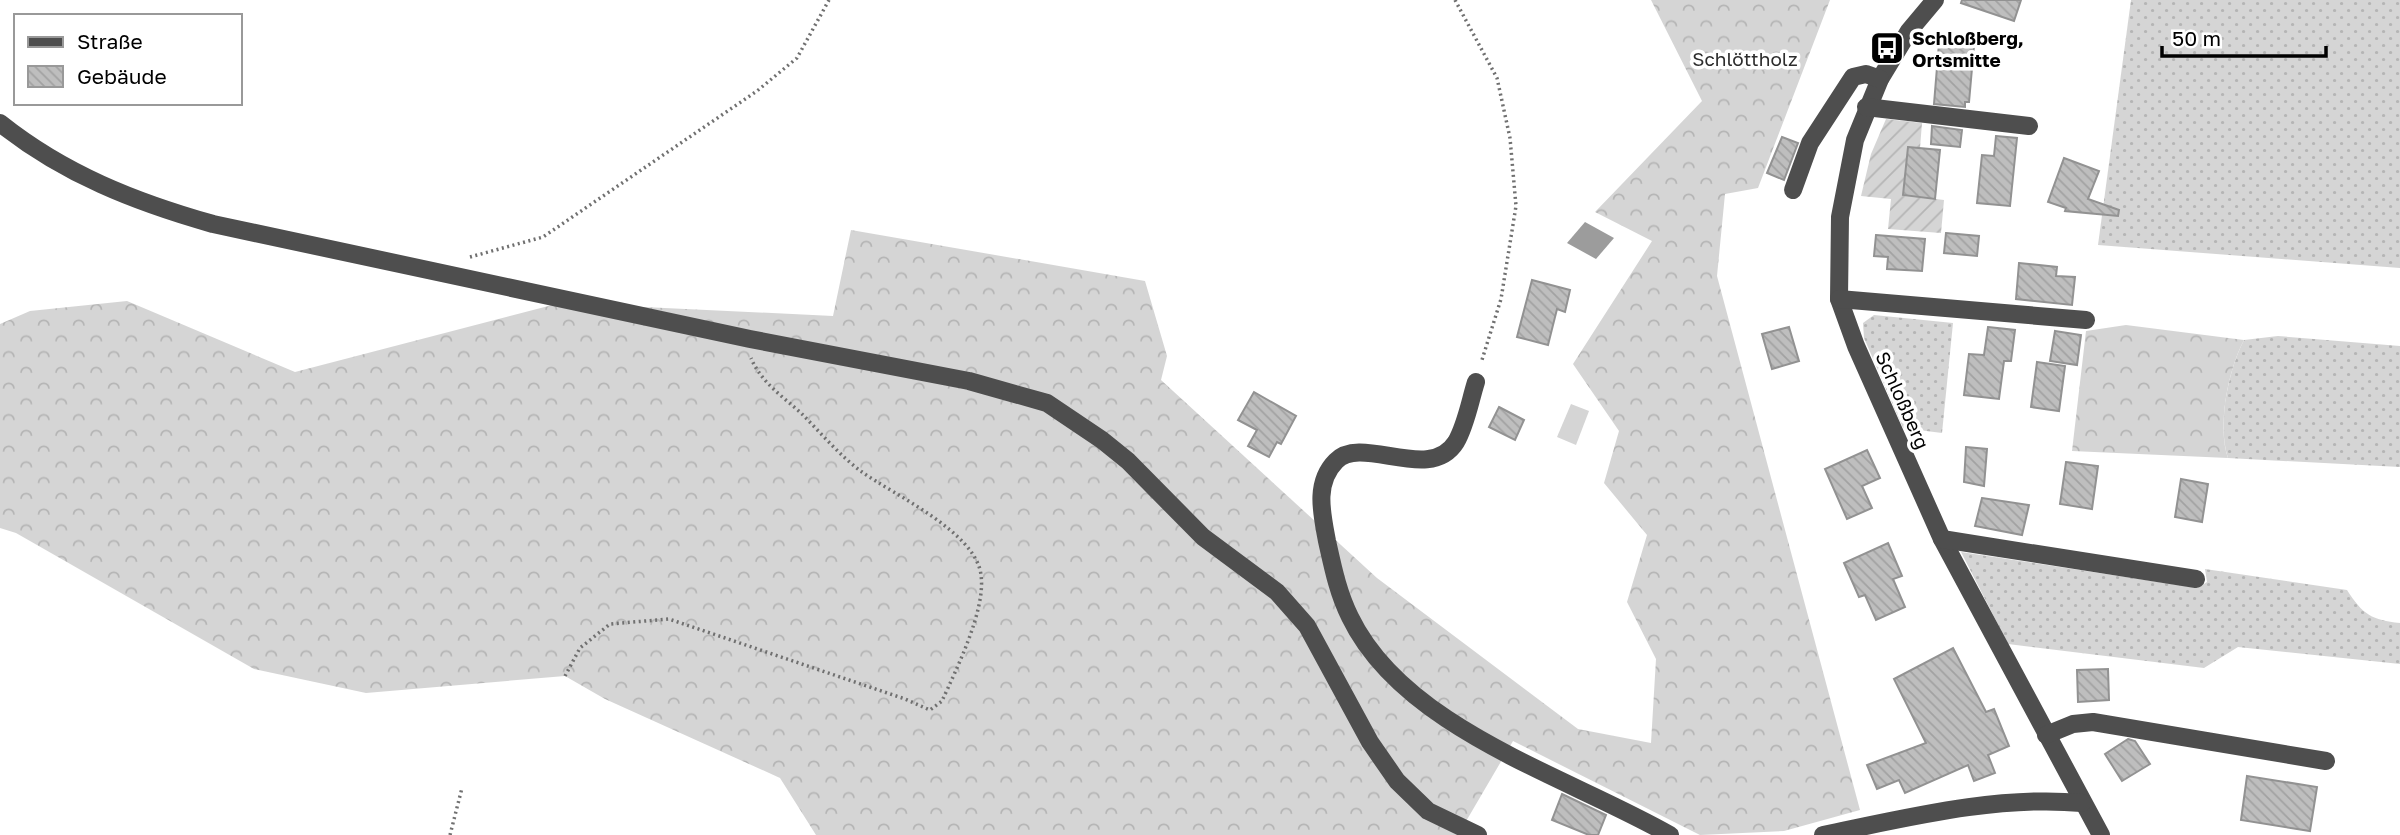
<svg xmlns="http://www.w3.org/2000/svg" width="2400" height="835" viewBox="0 0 2400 835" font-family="'Golos Text',sans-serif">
	<defs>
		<pattern id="grass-dots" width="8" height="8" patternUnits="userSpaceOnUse" patternTransform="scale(1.75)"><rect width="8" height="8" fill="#d5d5d5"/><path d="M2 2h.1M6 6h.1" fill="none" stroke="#b5b5b5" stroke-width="1.8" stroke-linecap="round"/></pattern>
		<pattern id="forest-crowns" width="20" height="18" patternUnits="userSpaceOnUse" patternTransform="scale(1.75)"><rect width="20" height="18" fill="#d5d5d5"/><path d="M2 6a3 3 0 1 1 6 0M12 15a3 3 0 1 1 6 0" fill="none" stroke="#b5b5b5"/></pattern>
		<pattern id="garden-furrows" width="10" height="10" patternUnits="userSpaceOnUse" patternTransform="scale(1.75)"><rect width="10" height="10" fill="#d5d5d5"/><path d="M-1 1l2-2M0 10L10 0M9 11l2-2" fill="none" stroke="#b5b5b5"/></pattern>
		<pattern id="building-back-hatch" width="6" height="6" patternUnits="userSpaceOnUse" patternTransform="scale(1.75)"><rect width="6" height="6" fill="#bebebe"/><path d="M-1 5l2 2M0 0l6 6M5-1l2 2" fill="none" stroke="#a2a2a2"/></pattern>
	</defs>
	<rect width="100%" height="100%" fill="#fff"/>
	<g fill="url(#grass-dots)">
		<path d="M 2131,0 L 2400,0 L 2400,268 L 2098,245 Z"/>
		<path d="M 1874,315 L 1953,323 L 1942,433 L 1903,428 L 1864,338 L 1863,323 Z"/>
		<path d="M 2278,336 L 2400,346 L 2400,467 L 2228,458 C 2217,426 2228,370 2244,340 Z"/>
		<path d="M 1961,552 L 2198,588 L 2207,582 L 2205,569 L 2347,590 C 2363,615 2372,620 2400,623 L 2400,664 L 2238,647 L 2204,668 L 2008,644 Z"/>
	</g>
	<g fill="url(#forest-crowns)">
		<path d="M 1651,0 L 1830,0 L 1758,188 L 1725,194 L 1717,276 L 1860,810 L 1784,831 L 1700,835 L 1513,741 L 1458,835 L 816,835 L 780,778 L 605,699 L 565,676 L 366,693 L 254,669 L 16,533 L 0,528 L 0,324 L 30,311 L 127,301 L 295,372 L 560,303 L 833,316 L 851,230 L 1145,281 L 1167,356 L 1161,380 L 1377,578 L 1578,729 L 1651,743 L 1656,659 L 1627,602 L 1647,535 L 1604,483 L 1619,431 L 1573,364 L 1652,241 L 1595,212 L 1702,101 Z"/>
		<path d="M 2126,325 L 2244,340 C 2228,370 2217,426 2228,458 L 2072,451 L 2086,331 Z"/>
	</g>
	<path fill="url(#garden-furrows)" d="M 1886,119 L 1922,123 L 1920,148 L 1908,147 L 1903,195 L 1944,200 L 1941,233 L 1888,229 L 1891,199 L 1861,196 L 1871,154 Z"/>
	<path fill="#d5d5d5" d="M 1571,404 L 1589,411 L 1576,445 L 1557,437 Z"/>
	<path fill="#9c9c9c" d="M 1585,222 L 1614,238 L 1596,259 L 1567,243 Z"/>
	<g fill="url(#building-back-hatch)" stroke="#929292" stroke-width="2">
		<path d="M 1962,0 L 2021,0 L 2014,21 L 1961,3 Z"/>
		<path d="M 1939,43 L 1974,46 L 1969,102 L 1965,102 L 1965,107 L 1934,104 Z"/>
		<path d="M 1932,126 L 1962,130 L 1960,147 L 1931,144 Z"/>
		<path d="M 1996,136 L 2017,138 L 2010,206 L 1977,203 L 1982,155 L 1994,156 Z"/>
		<path d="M 1782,137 L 1798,143 L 1784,180 L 1767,173 Z"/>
		<path d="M 1908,147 L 1940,150 L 1935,199 L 1903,195 Z"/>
		<path d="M 2064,158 L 2099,171 L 2088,199 L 2119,210 L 2118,216 L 2065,211 L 2066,208 L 2048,202 Z"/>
		<path d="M 1946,233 L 1979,236 L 1977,256 L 1944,253 Z"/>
		<path d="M 1876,235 L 1925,239 L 1922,271 L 1887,269 L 1888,257 L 1874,256 Z"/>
		<path d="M 2019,263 L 2057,267 L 2056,276 L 2075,277 L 2072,305 L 2016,299 Z"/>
		<path d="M 1532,280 L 1570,290 L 1565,312 L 1557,309 L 1548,345 L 1517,337 Z"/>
		<path d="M 1789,327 L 1799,361 L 1772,369 L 1762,334 Z"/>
		<path d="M 1988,327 L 2015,330 L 2011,361 L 2004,361 L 1999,399 L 1964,395 L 1969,354 L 1984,355 Z"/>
		<path d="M 2055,331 L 2081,335 L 2077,365 L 2050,361 Z"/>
		<path d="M 2037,362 L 2065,366 L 2059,411 L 2031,407 Z"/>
		<path d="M 1254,392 L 1296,416 L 1281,444 L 1277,442 L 1269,457 L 1248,446 L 1257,430 L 1238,420 Z"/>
		<path d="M 1499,407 L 1524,420 L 1515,440 L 1489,427 Z"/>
		<path d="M 1966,447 L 1987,449 L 1984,486 L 1964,482 Z"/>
		<path d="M 1867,450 L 1880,478 L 1862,486 L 1872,508 L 1847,519 L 1825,469 Z"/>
		<path d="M 2066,462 L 2098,466 L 2092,509 L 2060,504 Z"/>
		<path d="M 2181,479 L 2208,484 L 2202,522 L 2175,517 Z"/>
		<path d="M 1982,498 L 2029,505 L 2022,535 L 1975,526 Z"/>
		<path d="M 1888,543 L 1902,576 L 1893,579 L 1905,607 L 1876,620 L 1865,595 L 1859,597 L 1844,563 Z"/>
		<path d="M 1953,648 L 1986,712 L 1994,709 L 2009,746 L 1988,755 L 1995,773 L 1974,781 L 1968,765 L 1905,793 L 1899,780 L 1877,789 L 1867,765 L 1926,743 L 1894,679 Z"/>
		<path d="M 2108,669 L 2109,700 L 2078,702 L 2077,670 Z"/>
		<path d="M 2128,739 L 2135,741 L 2150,764 L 2122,781 L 2105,754 Z"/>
		<path d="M 2247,776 L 2317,787 L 2310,831 L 2241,820 Z"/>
		<path d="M 1562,794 L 1606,815 L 1598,835 L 1589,835 L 1552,820 Z"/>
	</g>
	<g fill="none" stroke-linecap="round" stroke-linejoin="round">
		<g stroke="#707070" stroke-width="3.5" stroke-dasharray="2 3.5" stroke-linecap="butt">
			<path d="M 1455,0 L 1497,78 L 1510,138 L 1516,206 L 1501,299 L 1481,363"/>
			<path d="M 470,257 L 543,237 L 757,91 L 797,58 L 829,0"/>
			<path d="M 565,676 L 580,648 L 610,624 L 669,619 L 905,699 L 930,710 L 942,701 C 956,670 986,610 981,575 C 976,532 894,495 862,472 C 840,456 820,432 801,413 C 782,396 761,382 751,358"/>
			<path d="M 450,835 L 462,788"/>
		</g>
		<g stroke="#4e4e4e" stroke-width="18">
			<path d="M 1935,0 L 1909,31 L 1880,79 L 1855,140 L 1840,217 L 1839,299 L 1856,346 L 1942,539 L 2101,835"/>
			<path d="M 1866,107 L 2029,126"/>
			<path d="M 0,123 C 64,174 135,202 213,224 L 750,339 L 969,381 L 1047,403 L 1102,440 L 1128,461 L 1203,537 L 1277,592 L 1307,626 L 1370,742 L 1397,781 L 1428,811 L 1478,835"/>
			<path d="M 1793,190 L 1810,143 L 1853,77 L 1866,74 L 1880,79"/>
			<path d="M 1839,299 L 2086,320"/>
			<path d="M 1476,382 C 1470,401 1466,425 1456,442 C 1430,484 1362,434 1336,461 C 1314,483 1322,514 1327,541 C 1333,568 1338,593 1350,617 C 1404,729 1567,776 1670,835"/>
			<path d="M 1942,539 L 2196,579"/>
			<path d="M 2046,735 L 2073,724 L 2093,722 L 2326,761"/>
			<path d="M 1823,835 C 1906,818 1997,795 2082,803"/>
		</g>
	</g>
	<defs>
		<g id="bus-square" transform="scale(1.75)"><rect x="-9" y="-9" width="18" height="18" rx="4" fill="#000" stroke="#fff"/><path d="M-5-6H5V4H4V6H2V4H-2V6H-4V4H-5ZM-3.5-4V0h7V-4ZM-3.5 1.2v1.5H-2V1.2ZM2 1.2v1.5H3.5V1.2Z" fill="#fff"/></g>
	</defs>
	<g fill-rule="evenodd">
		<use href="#bus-square" x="1887" y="48"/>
	</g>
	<g text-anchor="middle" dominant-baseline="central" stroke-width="7" stroke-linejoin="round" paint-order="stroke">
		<g font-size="19" font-weight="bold" fill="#000" stroke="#fff" text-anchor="start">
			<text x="1912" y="37">Schloßberg,<tspan x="1912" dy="22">Ortsmitte</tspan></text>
		</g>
		<g font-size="19" fill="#2c2c2c" stroke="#fff">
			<text x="1745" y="58">Schlöttholz</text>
		</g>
		<g font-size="19" fill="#000" stroke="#fff">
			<text transform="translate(1903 400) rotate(66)">Schloßberg</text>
		</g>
	</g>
	<rect x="14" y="14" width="228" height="91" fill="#ffffff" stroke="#999999" stroke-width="2"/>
	<rect x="28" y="37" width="35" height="10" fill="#4e4e4e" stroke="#999999" stroke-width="2"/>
	<text x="77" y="49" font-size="21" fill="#000000">Straße</text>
	<rect x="28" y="66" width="35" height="21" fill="url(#building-back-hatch)" stroke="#999999" stroke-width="2"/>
	<text x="77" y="84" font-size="21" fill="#000000">Gebäude</text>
	<path d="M2162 46v10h164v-10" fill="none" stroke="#000000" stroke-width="3.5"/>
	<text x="2172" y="46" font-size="21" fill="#000000" stroke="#ffffff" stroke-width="5" paint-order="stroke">50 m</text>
</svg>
